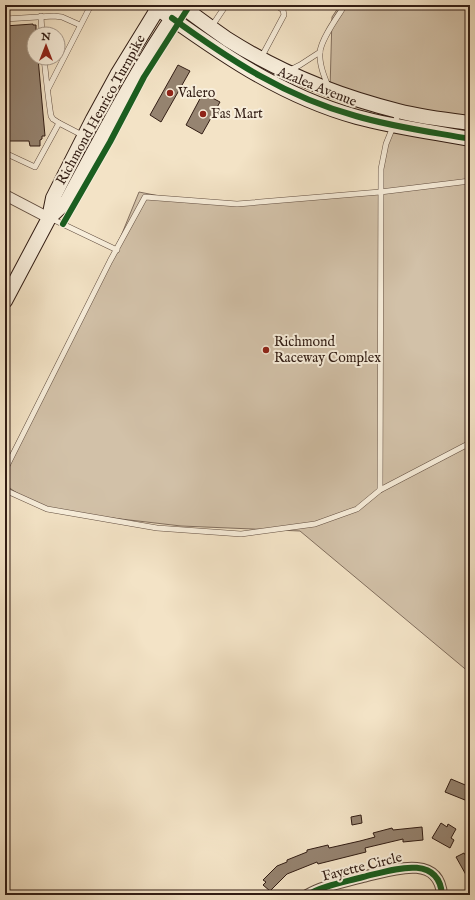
<svg xmlns="http://www.w3.org/2000/svg" width="475" height="900" viewBox="0 0 475 900" font-family="'IM FELL English',serif">
	<rect width="100%" height="100%" fill="#f3e3c6"/>
	<filter id="stains"><feTurbulence type="fractalNoise" baseFrequency=".005" numOctaves="4"/><feColorMatrix values="0 0 0 0 .2 0 0 0 0 .09 0 0 0 0 .02 0 0 0 .5 -.17"/></filter>
	<radialGradient id="worn" r=".72"><stop offset=".6" stop-color="#630" stop-opacity="0"/><stop offset="1" stop-color="#630" stop-opacity=".3"/></radialGradient>
	<path fill="#d2c1a8" stroke="#826f5e" d="M 340,5 L 470,5 L 470,673 L 300,531 L 181,526 L 95,516 L 35,505 L 5,485 L 5,465 L 121,236 L 139,192 L 185,201 L 237,204 L 380,192 L 383,156 L 399,111 L 330,90 L 332,17 Z"/>
	<g fill="#968471" stroke="#321d14">
		<path d="M 33,24 L 33,25 L 36,25 L 36,34 L 34,34 L 34,58 L 38,58 L 45,136 L 42,136 L 42,139 L 40,140 L 40,146 L 30,146 L 29,141 L 5,141 L 5,26 Z"/>
		<path d="M 178,65 L 190,71 L 161,122 L 150,115 Z"/>
		<path d="M 203,93 L 220,102 L 202,134 L 186,125 Z"/>
		<path d="M 451,779 L 470,787 L 465,800 L 445,792 Z"/>
		<path d="M 361,815 L 362,823 L 352,825 L 351,817 Z"/>
		<path d="M 441,823 L 447,827 L 448,824 L 456,829 L 451,838 L 454,840 L 450,848 L 432,838 Z"/>
		<path d="M 422,827 L 423,840 L 403,842 L 403,839 L 365,848 L 366,852 L 318,864 L 317,862 L 287,874 L 270,891 L 263,885 L 266,882 L 263,880 L 277,866 L 287,862 L 287,860 L 307,852 L 307,850 L 328,845 L 329,848 L 360,841 L 375,837 L 373,833 L 392,828 L 393,830 Z"/>
		<path d="M 464,853 L 466,856 L 470,853 L 470,882 L 456,857 Z"/>
	</g>
	<g fill="none" stroke-linecap="round" stroke-linejoin="round">
		<g stroke="#624e40" stroke-width="6">
			<g id="lane">
				<path d="M 41,16 L 42,34"/>
				<path d="M 5,19 L 54,16 L 62,17 L 80,25"/>
				<path d="M 212,26 L 226,5"/>
				<path d="M 44,58 C 46,77 48,97 51,116 L 53,119 L 59,123"/>
				<path d="M 261,58 L 284,15 L 283,10 L 276,5"/>
				<path d="M 290,70 L 300,65 L 320,52"/>
				<path d="M 328,86 C 324,76 319,64 320,52 C 321,39 338,16 345,5"/>
				<path d="M 48,89 L 91,5"/>
				<path d="M 5,153 L 35,167 L 59,123 L 84,136"/>
				<path d="M 50,218 L 117,250"/>
				<path d="M 5,470 L 110,261 L 145,197 L 237,204 L 380,192 L 470,181"/>
				<path d="M 5,487 L 7,491 L 47,509 L 157,528 L 241,534 L 315,524 L 357,509 L 380,490 L 470,443"/>
				<path d="M 380,490 L 381,169 L 386,144 L 399,112"/>
			</g>
		</g>
		<g stroke="#624e40" stroke-width="12">
			<g id="street">
				<path d="M 5,195 L 49,218"/>
				<path d="M 307,895 C 324,885 345,882 363,877 C 389,871 439,852 442,895"/>
			</g>
		</g>
		<g stroke="#321d14" stroke-width="16">
			<g id="secondary">
				<path d="M 153,5 C 217,51 280,96 357,117 C 394,127 432,132 470,139"/>
				<path d="M 180,5 C 195,16 211,28 227,39 C 279,72 338,96 398,111 C 421,117 446,120 470,123"/>
				<path d="M 49,218 L 67,201 C 102,137 135,72 177,11"/>
				<path d="M 5,301 L 49,218 L 53,198 L 93,119 L 117,75 L 160,5"/>
			</g>
		</g>
		<use href="#lane" stroke="#f7edda" stroke-width="5"/>
		<use href="#street" stroke="#f7edda" stroke-width="10"/>
		<use href="#secondary" stroke="#f7edda" stroke-width="14"/>
		<g stroke="#f7edda" stroke-width="8">
			<g id="cycleway">
				<path d="M 172,18 C 230,60 286,97 356,116 C 393,127 432,132 470,139"/>
				<path d="M 63,224 L 110,142 L 144,77 L 190,5"/>
				<path d="M 307,895 C 324,885 345,882 363,877 C 389,871 439,852 442,895"/>
			</g>
		</g>
		<use href="#cycleway" stroke="#1b5e20" stroke-width="6"/>
	</g>
	<g fill="#8f2418" stroke="#f7edda" stroke-width="1.5">
		<circle cx="170" cy="93" r="4"/>
		<circle cx="203" cy="114" r="4"/>
		<circle cx="266" cy="350" r="4"/>
	</g>
	<g text-anchor="middle" dominant-baseline="central" stroke-width="4" stroke-linejoin="round" paint-order="stroke">
		<g font-size="14" fill="#321d14" stroke="#f7edda">
			<text transform="translate(317 87) rotate(22)">Azalea Avenue</text>
			<text transform="translate(101 110) rotate(-61)">Richmond Henrico Turnpike</text>
			<text transform="translate(362 867) rotate(-14)">Fayette Circle</text>
		</g>
		<g font-size="14" fill="#321d14" stroke="#f7edda" text-anchor="start">
			<text x="178" y="93">Valero</text>
			<text x="211" y="114">Fas Mart</text>
			<text x="274" y="342">Richmond<tspan x="274" dy="16">Raceway Complex</tspan></text>
		</g>
	</g>
	<rect width="475" height="900" fill="none" stroke="#f3e3c6" stroke-width="20"/>
	<rect x="6" y="6" width="463" height="888" fill="none" stroke="#321d14" stroke-width="2"/>
	<rect x="10" y="10" width="455" height="880" fill="none" stroke="#321d14"/>
	<g transform="translate(46 46)"><circle r="19" fill="#f7edda" stroke="#a89a8b"/>
	<path d="M0-3L7 15L0 10L-7 15Z" fill="#8f2418"/>
	<text y="-6" font-size="11" font-weight="bold" text-anchor="middle" fill="#321d14">N</text>
	</g>
	<rect width="100%" height="100%" filter="url(#stains)"/>
	<rect width="100%" height="100%" fill="url(#worn)"/>
</svg>
